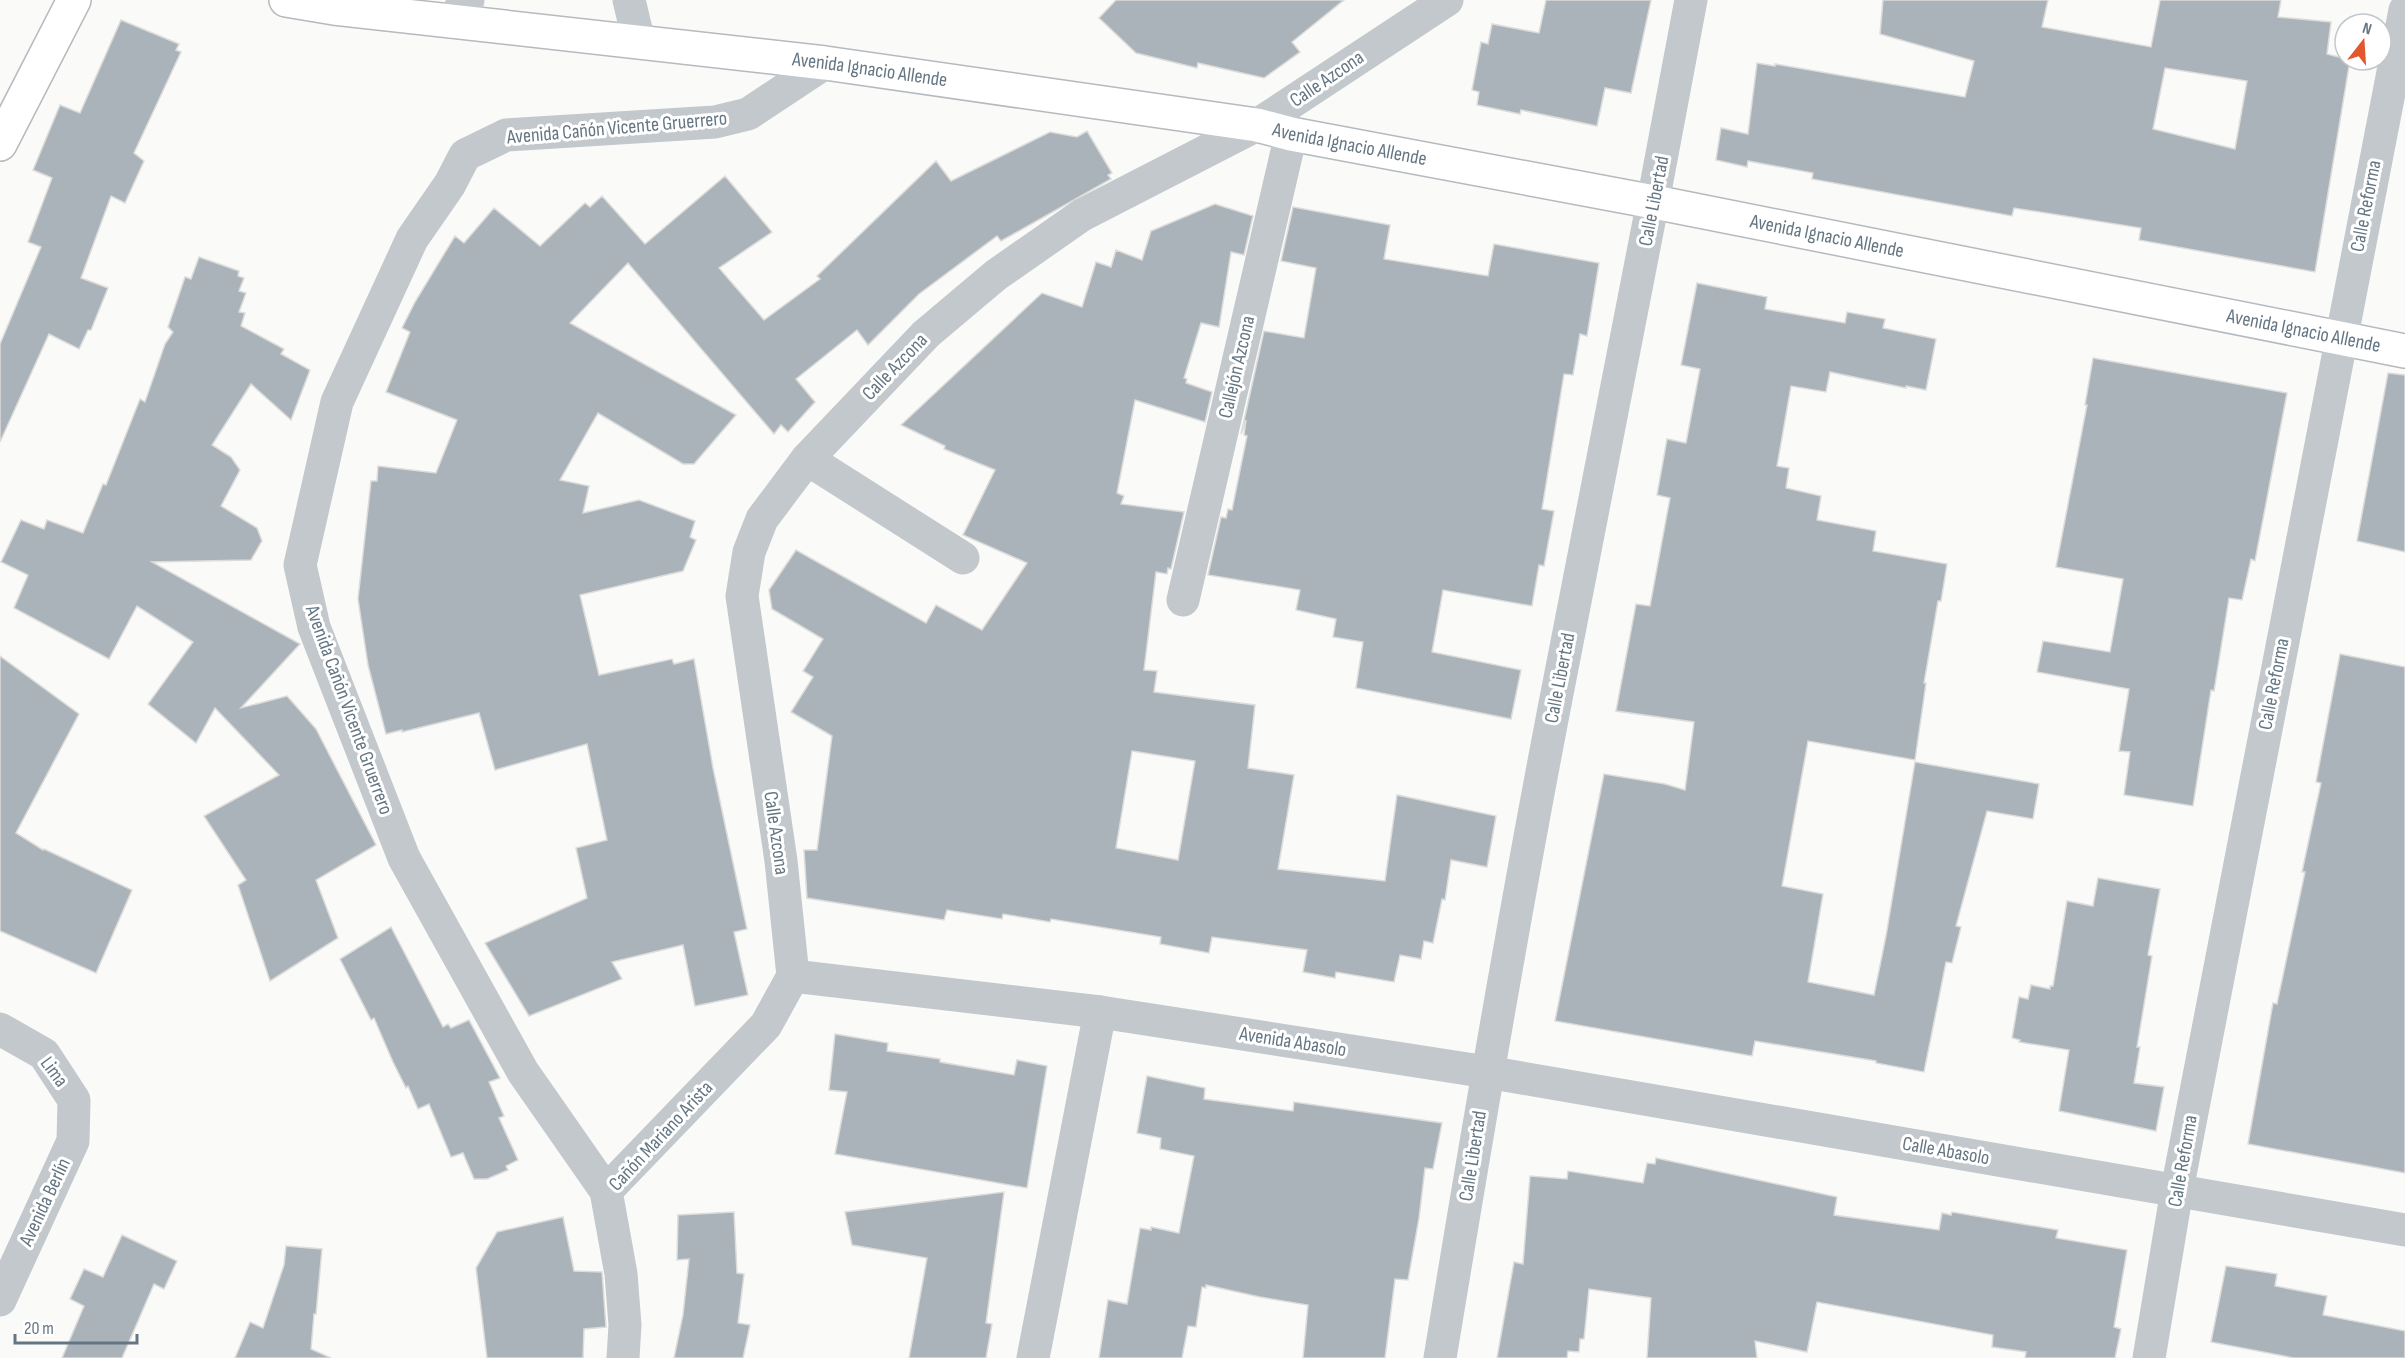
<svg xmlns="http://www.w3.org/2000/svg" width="2405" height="1358" viewBox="0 0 2405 1358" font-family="'Sofia Sans Condensed',sans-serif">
	<rect width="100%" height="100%" fill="#fafaf8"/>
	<g fill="#aab3b9" stroke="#dcdcda" stroke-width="1.5" fill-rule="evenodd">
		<path d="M 1116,0 L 1344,0 L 1292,42 L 1300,52 L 1264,78 L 1198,63 L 1197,68 L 1136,53 L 1099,18 Z"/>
		<path d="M 1546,0 L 1651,0 L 1631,93 L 1605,88 L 1597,126 L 1521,110 L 1520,114 L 1477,105 L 1479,92 L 1472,90 L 1481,42 L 1488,44 L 1492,24 L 1539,33 Z"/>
		<path d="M 1883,0 L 2048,0 L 2042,27 L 2151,47 L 2160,0 L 2281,0 L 2278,17 L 2331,22 L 2327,54 L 2350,60 L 2315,272 L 2139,240 L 2141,228 L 2014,208 L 2012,216 L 1812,179 L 1813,173 L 1748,161 L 1747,167 L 1716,160 L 1721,128 L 1748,134 L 1757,63 L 1775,66 L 1775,64 L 1965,97 L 1974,61 L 1880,34 ZM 2165,68 L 2247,81 L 2235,149 L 2153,129 Z"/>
		<path d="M 121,20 L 179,44 L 176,50 L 181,52 L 134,153 L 144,161 L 125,203 L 111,196 L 81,278 L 108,288 L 91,330 L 88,330 L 79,349 L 49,334 L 0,442 L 0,344 L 41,247 L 28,242 L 52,178 L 33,170 L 60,105 L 80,113 Z"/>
		<path d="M 1087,131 L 1112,173 L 1108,175 L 1111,179 L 1001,241 L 997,236 L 919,294 L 868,345 L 857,330 L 796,379 L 815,402 L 788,432 L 781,425 L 774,434 L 628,263 L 570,323 L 736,415 L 694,464 L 683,464 L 598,413 L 560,480 L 589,486 L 583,513 L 639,500 L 695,521 L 690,537 L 696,540 L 683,571 L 580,595 L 599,675 L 672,659 L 674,664 L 694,659 L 713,768 L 747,929 L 734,932 L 748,995 L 695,1006 L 683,945 L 612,962 L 622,979 L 529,1016 L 485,943 L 587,898 L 576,848 L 607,840 L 587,744 L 495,770 L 479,713 L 402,732 L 402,730 L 386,734 L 368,665 L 358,599 L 371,481 L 377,481 L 378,466 L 436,473 L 457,420 L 386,392 L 410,332 L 402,328 L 415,302 L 455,236 L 464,243 L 494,208 L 540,246 L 585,203 L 590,207 L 602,196 L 645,244 L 725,176 L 772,232 L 719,268 L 764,320 L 820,279 L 817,276 L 936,161 L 951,181 L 1050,132 L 1077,137 Z"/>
		<path d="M 1215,204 L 1253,216 L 1244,255 L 1231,252 L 1219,327 L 1201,323 L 1184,378 L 1187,379 L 1186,383 L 1212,392 L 1205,422 L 1135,400 L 1117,493 L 1124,496 L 1121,504 L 1184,512 L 1171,569 L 1168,568 L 1167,574 L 1156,572 L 1144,670 L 1157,671 L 1154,692 L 1255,705 L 1248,768 L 1294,775 L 1278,869 L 1385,881 L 1397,795 L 1496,816 L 1487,867 L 1451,860 L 1445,900 L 1442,899 L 1433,943 L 1424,941 L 1421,959 L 1400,955 L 1394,982 L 1336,972 L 1335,978 L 1303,972 L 1307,950 L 1212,937 L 1209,953 L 1160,944 L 1161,937 L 1051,919 L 1050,922 L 1003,914 L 1002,919 L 947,910 L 944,920 L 807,898 L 804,850 L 817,850 L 832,736 L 791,712 L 813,677 L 803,671 L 823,639 L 772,609 L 769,590 L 796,550 L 926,623 L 936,605 L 982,630 L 1027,563 L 963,535 L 995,470 L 944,449 L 945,446 L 901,425 L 1042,293 L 1082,307 L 1096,262 L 1111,267 L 1116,250 L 1142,260 L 1151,231 ZM 1132,751 L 1195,761 L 1178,860 L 1116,848 Z"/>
		<path d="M 1293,207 L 1390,225 L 1384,259 L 1488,276 L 1494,244 L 1599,263 L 1587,336 L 1580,334 L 1573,375 L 1564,374 L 1542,509 L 1554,511 L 1544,566 L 1539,565 L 1532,606 L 1443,590 L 1432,652 L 1521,670 L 1511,719 L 1356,688 L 1363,642 L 1333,637 L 1336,619 L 1296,610 L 1300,590 L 1208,575 L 1221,517 L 1226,518 L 1228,509 L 1232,510 L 1247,436 L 1244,435 L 1246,420 L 1241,434 L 1264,331 L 1304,338 L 1316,268 L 1281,261 Z"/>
		<path d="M 199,257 L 239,271 L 238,276 L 244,278 L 239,291 L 246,293 L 239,312 L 245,313 L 241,326 L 284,349 L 281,354 L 310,370 L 291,420 L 251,384 L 212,445 L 231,457 L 240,470 L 221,506 L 257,528 L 262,541 L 251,560 L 152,562 L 300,644 L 241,708 L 287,696 L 316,729 L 376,845 L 316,880 L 338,938 L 270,981 L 238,885 L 246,880 L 204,816 L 279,775 L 215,708 L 196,743 L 148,704 L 193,642 L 137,606 L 109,659 L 14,608 L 28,575 L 1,562 L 21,520 L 44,529 L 47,520 L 83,533 L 103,484 L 106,485 L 140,399 L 145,402 L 165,344 L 173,332 L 168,327 L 185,277 L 191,279 Z"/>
		<path d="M 1697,283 L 1767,297 L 1765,309 L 1845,323 L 1847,312 L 1885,319 L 1883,328 L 1936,339 L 1926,390 L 1906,386 L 1906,388 L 1830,372 L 1826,392 L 1791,386 L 1777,466 L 1789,468 L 1786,488 L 1821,496 L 1817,520 L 1876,531 L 1873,551 L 1947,564 L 1941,601 L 1938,601 L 1924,683 L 1926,683 L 1915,760 L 1808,741 L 1782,886 L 1823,894 L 1808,982 L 1874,995 L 1886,936 L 1915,762 L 2039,784 L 2033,819 L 1987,811 L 1956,926 L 1961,927 L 1952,963 L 1946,962 L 1924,1072 L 1876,1063 L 1876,1061 L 1755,1041 L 1752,1056 L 1555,1021 L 1604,774 L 1665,784 L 1685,790 L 1694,722 L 1616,711 L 1636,604 L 1650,606 L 1670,498 L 1657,495 L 1667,439 L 1686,443 L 1700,369 L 1681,365 Z"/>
		<path d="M 2093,358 L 2287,393 L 2255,561 L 2251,559 L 2242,600 L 2229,598 L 2214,691 L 2211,690 L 2193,806 L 2124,795 L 2130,752 L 2119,751 L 2129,689 L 2037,672 L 2043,641 L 2110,652 L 2123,579 L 2056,567 L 2087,405 L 2085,405 Z"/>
		<path d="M 2388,373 L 2405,375 L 2405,552 L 2357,541 Z"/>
		<path d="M 2340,654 L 2405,667 L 2405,1173 L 2248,1144 L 2273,1003 L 2277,1004 L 2278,999 L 2305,872 L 2302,872 L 2321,783 L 2316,782 Z"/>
		<path d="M 0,656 L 79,714 L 16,833 L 43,850 L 44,849 L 132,890 L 96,973 L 0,931 Z"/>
		<path d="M 2098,878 L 2160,889 L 2148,955 L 2152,956 L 2137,1047 L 2140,1047 L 2134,1083 L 2164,1087 L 2156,1131 L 2059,1111 L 2069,1050 L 2019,1042 L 2020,1040 L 2012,1038 L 2019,997 L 2028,999 L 2031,985 L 2050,989 L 2050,986 L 2053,986 L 2067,901 L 2093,906 Z"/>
		<path d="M 391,927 L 443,1027 L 448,1024 L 451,1028 L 469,1020 L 500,1078 L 489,1082 L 504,1116 L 499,1118 L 518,1160 L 506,1166 L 508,1170 L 487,1179 L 474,1179 L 463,1153 L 451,1157 L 429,1104 L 418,1109 L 408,1086 L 406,1088 L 393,1062 L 374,1018 L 371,1020 L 340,959 Z"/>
		<path d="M 835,1034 L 888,1043 L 887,1051 L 940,1059 L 940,1062 L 1014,1075 L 1017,1060 L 1047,1066 L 1027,1188 L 835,1154 L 847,1092 L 829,1090 Z"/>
		<path d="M 1147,1076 L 1205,1088 L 1204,1099 L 1293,1111 L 1294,1102 L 1442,1123 L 1433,1169 L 1425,1168 L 1419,1218 L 1408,1280 L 1395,1279 L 1385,1358 L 1303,1358 L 1308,1305 L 1260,1297 L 1206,1285 L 1206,1288 L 1202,1287 L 1196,1327 L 1188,1326 L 1182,1358 L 1099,1358 L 1108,1300 L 1127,1304 L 1140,1228 L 1151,1230 L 1151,1227 L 1179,1233 L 1194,1156 L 1160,1149 L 1161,1138 L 1137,1133 Z"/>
		<path d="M 1656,1158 L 1837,1197 L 1834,1215 L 1939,1230 L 1942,1213 L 1951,1215 L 1952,1212 L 2058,1230 L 2056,1238 L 2127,1250 L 2114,1327 L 2121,1329 L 2115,1358 L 2025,1358 L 2026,1352 L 1992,1347 L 1993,1335 L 1817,1302 L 1807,1352 L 1755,1341 L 1757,1358 L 1647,1358 L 1651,1298 L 1589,1289 L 1584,1339 L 1580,1339 L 1579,1352 L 1568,1351 L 1567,1358 L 1497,1358 L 1514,1262 L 1523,1264 L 1530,1176 L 1567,1179 L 1568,1171 L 1643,1183 L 1647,1163 L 1655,1164 Z"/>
		<path d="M 1004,1192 L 986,1323 L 992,1324 L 986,1358 L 909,1358 L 927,1258 L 852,1245 L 845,1212 Z"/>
		<path d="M 734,1212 L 737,1273 L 744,1274 L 738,1323 L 750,1325 L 743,1358 L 674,1358 L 683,1315 L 689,1259 L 677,1260 L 678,1215 Z"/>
		<path d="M 563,1217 L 574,1271 L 602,1272 L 606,1327 L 584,1329 L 583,1358 L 487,1358 L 476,1268 L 497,1232 Z"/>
		<path d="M 122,1235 L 177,1261 L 164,1289 L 154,1284 L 122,1358 L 62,1358 L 84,1306 L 70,1299 L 84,1269 L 103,1277 Z"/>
		<path d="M 286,1246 L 322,1249 L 316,1314 L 314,1314 L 311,1349 L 331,1358 L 235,1358 L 250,1322 L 263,1328 L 284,1265 Z"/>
		<path d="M 2226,1266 L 2277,1274 L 2275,1286 L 2327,1296 L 2323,1315 L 2405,1331 L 2405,1358 L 2294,1358 L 2211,1342 Z"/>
	</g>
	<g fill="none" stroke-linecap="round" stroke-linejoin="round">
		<g stroke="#b5babe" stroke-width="36">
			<g id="major">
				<path id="s1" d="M 286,0 L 334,8 L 825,63 L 1257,125 L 1291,134 L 1654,202 L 2405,351"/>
				<path d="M 0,144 L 74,0"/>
			</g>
		</g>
		<g stroke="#c3c8cc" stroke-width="33">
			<path d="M 629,0 L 639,42"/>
			<path d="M 450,21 L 468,0"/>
			<path d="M 807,459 L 963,558"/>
			<path d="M 1183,600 L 1291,134"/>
			<path d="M 793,976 L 1100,1012 L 1487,1072 L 2405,1230"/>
			<path d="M 793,976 L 781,861 L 742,596 L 749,552 L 762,519 L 807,459 L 926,334 L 996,275 L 1082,215 L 1257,125 L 1447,0"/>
			<path d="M 0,1029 L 44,1054 L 74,1100 L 73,1141 L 0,1300"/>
			<path d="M 606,1191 L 766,1025 L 793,976"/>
			<path d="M 623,1358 L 625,1325 L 621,1274 L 606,1191 L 523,1072 L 404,858 L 314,627 L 300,565 L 337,402 L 412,239 L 450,184 L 465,155 L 506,135 L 715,122 L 748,114 L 825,63"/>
			<path d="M 1033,1358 L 1100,1012"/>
			<path d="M 1440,1358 C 1478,1127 1517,897 1562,668 C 1605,445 1650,223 1691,0"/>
			<path d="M 2149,1358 L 2177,1190 L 2405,10"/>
		</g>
		<use href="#major" stroke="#fff" stroke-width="33"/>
	</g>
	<g text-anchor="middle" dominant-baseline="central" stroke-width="6" stroke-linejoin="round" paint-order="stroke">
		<g font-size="20" fill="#657683" stroke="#fff">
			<text stroke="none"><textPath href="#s1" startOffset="588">Avenida Ignacio Allende</textPath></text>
			<text transform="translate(1327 79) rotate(-34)">Calle Azcona</text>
			<text transform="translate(617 128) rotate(-5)">Avenida Cañón Vicente Gruerrero</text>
			<text stroke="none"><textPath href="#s1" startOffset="1074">Avenida Ignacio Allende</textPath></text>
			<text transform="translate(1654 201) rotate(-79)">Calle Libertad</text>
			<text transform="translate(2366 206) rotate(-79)">Calle Reforma</text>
			<text stroke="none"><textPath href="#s1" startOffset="1560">Avenida Ignacio Allende</textPath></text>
			<text stroke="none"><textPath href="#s1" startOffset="2046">Avenida Ignacio Allende</textPath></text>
			<text transform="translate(895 367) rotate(-46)">Calle Azcona</text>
			<text transform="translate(1237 367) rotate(-77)">Callejón Azcona</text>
			<text transform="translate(1560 678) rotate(-79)">Calle Libertad</text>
			<text transform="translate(2274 684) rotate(-79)">Calle Reforma</text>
			<text transform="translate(349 710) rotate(70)">Avenida Cañón Vicente Gruerrero</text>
			<text transform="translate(776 833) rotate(82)">Calle Azcona</text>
			<text transform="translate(1293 1042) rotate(9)">Avenida Abasolo</text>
			<text transform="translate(54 1072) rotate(54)">Lima</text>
			<text transform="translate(661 1136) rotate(-47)">Cañón Mariano Arista</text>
			<text transform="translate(1946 1151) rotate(10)">Calle Abasolo</text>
			<text transform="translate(1473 1156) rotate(-81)">Calle Libertad</text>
			<text transform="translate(2183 1161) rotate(-80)">Calle Reforma</text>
			<text transform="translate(45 1202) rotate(-65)">Avenida Berlín</text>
		</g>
	</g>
	<g transform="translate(2363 42) rotate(17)"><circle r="28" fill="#ffffff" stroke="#c1c8cd" stroke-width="1.5"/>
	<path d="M0-4.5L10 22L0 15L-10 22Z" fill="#e4572e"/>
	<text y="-9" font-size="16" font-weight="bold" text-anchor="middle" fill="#657683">N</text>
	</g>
	<path d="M15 1334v9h122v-9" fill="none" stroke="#657683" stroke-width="3"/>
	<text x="24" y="1334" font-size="18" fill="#657683" stroke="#ffffff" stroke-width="4.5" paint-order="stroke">20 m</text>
</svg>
